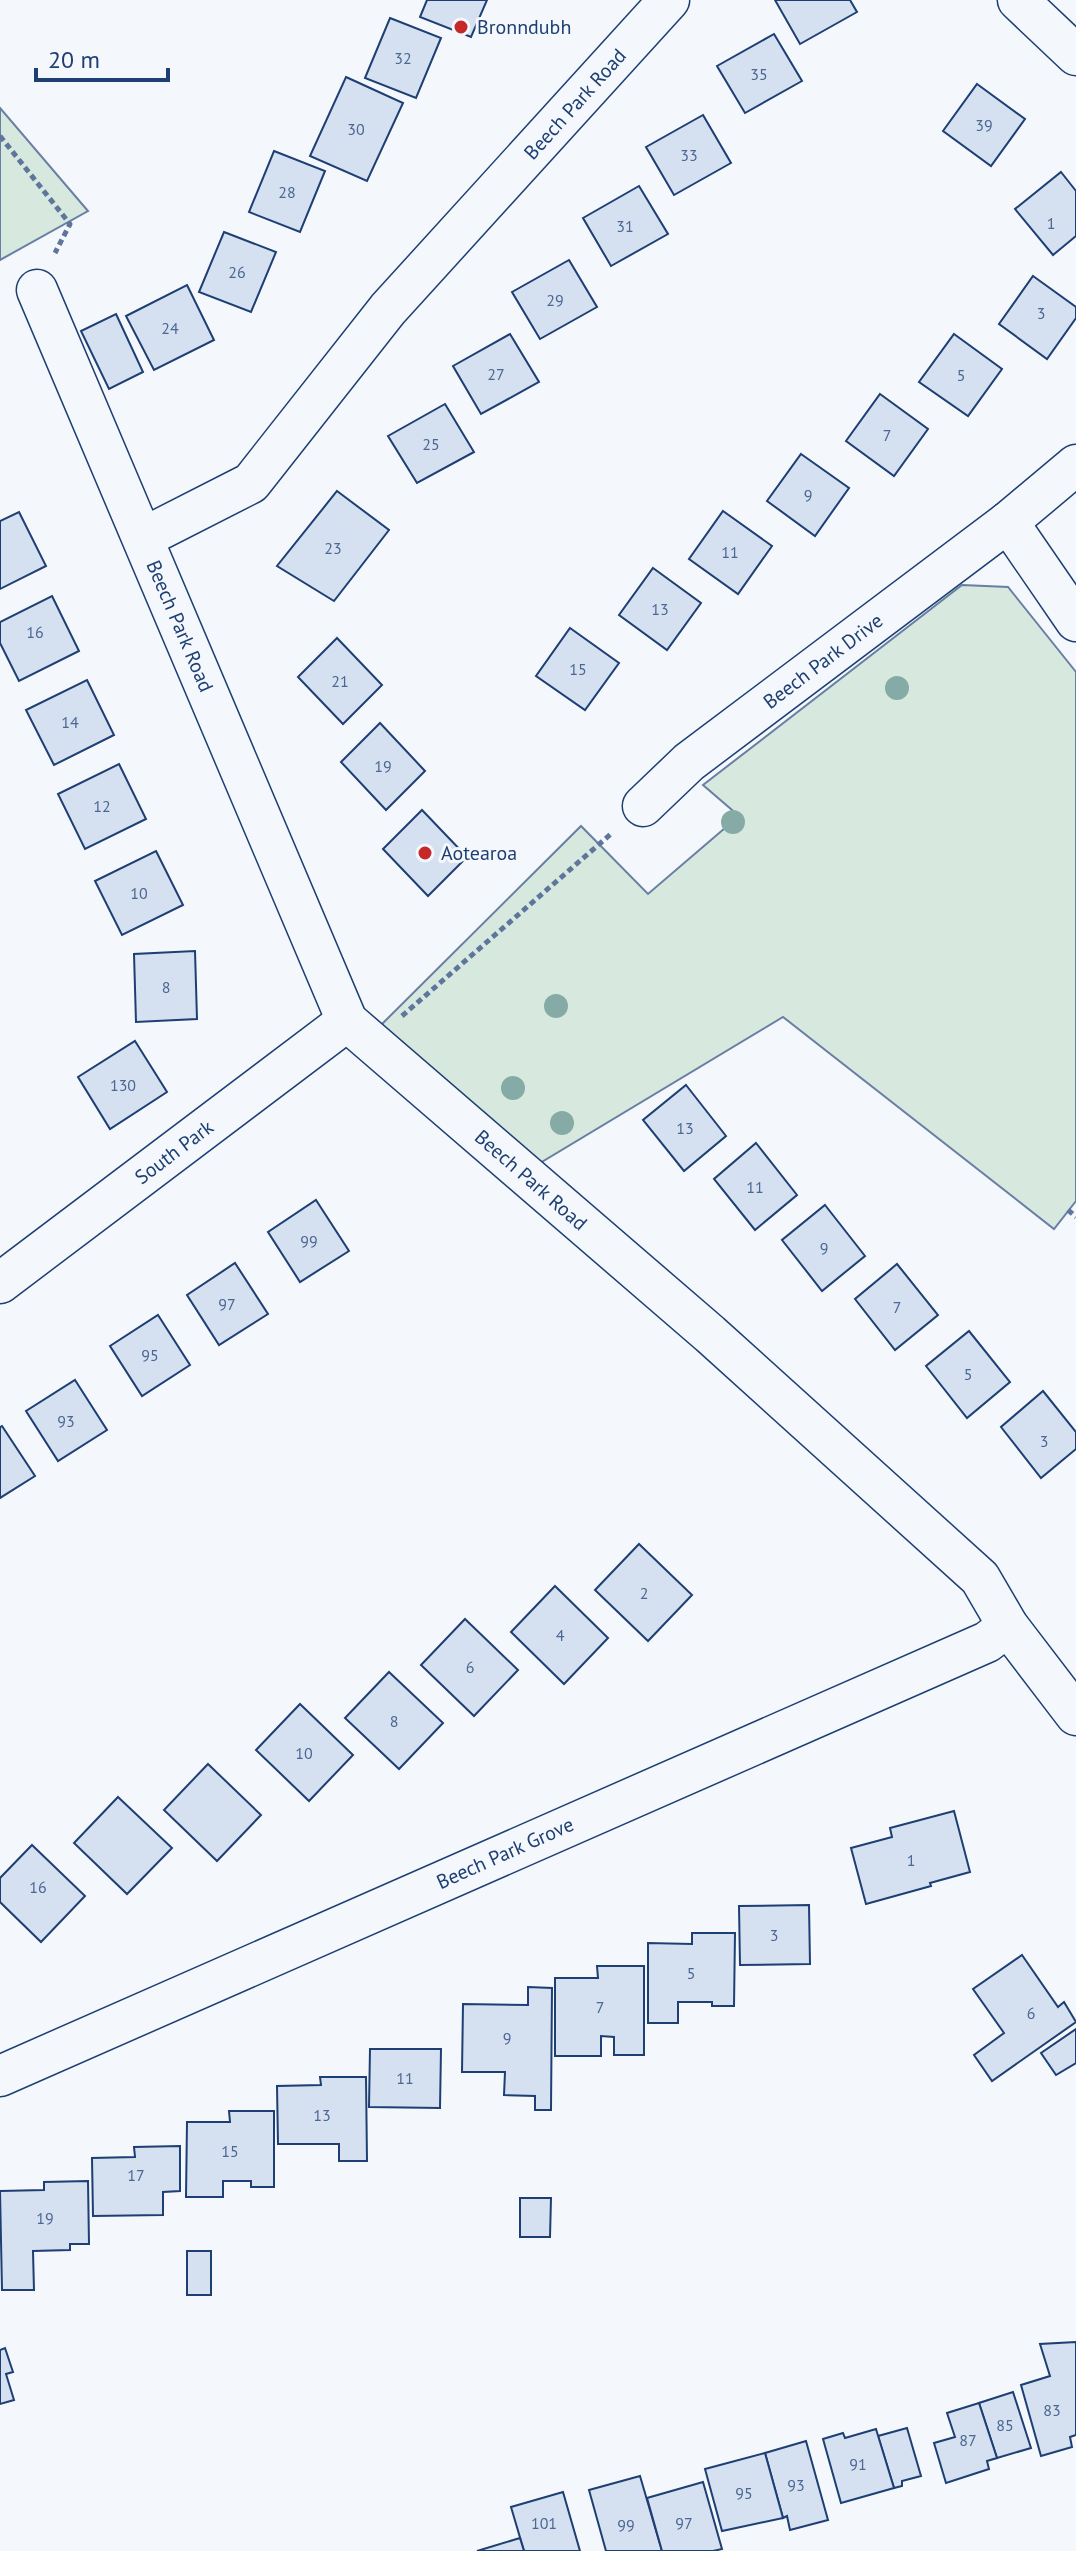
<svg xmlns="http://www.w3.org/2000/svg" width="1076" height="2551" viewBox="0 0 1076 2551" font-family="'PT Sans',sans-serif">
	<rect width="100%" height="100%" fill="#f4f7fb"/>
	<g fill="#d7e8df" stroke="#687fa3" stroke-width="2">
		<path d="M 0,108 L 88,211 L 0,260 Z"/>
		<path d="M 962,585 L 1008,587 L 1076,672 L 1076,1201 L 1054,1229 L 783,1017 L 540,1163 L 381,1025 L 581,826 L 648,894 L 739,816 L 703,785 Z"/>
	</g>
	<g fill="#d5e0f0" stroke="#1d3f73" stroke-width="2">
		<path d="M 427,0 L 487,0 L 471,37 L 420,17 Z"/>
		<path d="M 775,0 L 850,0 L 857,12 L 800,44 Z"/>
		<path d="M 390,18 L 441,38 L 416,98 L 365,78 Z"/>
		<path d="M 774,34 L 802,81 L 745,113 L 717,66 Z"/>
		<path d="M 346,77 L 403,103 L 367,181 L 310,156 Z"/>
		<path d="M 977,84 L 1025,119 L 991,166 L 943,131 Z"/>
		<path d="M 703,115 L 731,163 L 674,195 L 646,147 Z"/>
		<path d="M 274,151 L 325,171 L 300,232 L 249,212 Z"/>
		<path d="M 1061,172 L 1076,191 L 1076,236 L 1053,255 L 1015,209 Z"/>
		<path d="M 639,186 L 668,234 L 611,266 L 583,218 Z"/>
		<path d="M 224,232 L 276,252 L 251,312 L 199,292 Z"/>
		<path d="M 569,260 L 597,307 L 540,339 L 512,292 Z"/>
		<path d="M 1033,276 L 1076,307 L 1076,318 L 1047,359 L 999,324 Z"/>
		<path d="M 187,285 L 214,340 L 154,370 L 126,316 Z"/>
		<path d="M 116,314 L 143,372 L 109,389 L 81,331 Z"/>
		<path d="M 510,334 L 539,382 L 481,414 L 453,366 Z"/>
		<path d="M 954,334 L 1002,369 L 968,416 L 919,382 Z"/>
		<path d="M 880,394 L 928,429 L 894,476 L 846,441 Z"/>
		<path d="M 445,404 L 474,452 L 417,483 L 388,436 Z"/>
		<path d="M 801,454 L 849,488 L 815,536 L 767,501 Z"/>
		<path d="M 337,491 L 389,530 L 334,601 L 277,566 Z"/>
		<path d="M 723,511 L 772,546 L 738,594 L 689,559 Z"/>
		<path d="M 19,512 L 46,566 L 0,589 L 0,521 Z"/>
		<path d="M 653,568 L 701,603 L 667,650 L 619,615 Z"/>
		<path d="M 52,596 L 79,651 L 19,681 L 0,643 L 0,622 Z"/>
		<path d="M 570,628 L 619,663 L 585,710 L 536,676 Z"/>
		<path d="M 337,638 L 382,685 L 343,724 L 298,677 Z"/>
		<path d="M 87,680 L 114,735 L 54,765 L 26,710 Z"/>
		<path d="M 380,723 L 425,771 L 386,810 L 341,762 Z"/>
		<path d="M 119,764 L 146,819 L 85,849 L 58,794 Z"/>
		<path d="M 422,810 L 467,857 L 428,896 L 383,849 Z"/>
		<path d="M 156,851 L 183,905 L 122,935 L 95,881 Z"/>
		<path d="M 195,951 L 197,1019 L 136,1022 L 134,954 Z"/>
		<path d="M 135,1041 L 167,1092 L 110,1129 L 78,1077 Z"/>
		<path d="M 686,1085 L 726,1136 L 684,1171 L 643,1120 Z"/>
		<path d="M 756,1143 L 797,1195 L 755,1230 L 714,1179 Z"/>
		<path d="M 316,1200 L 349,1251 L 300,1282 L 268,1232 Z"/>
		<path d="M 825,1205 L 865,1256 L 822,1291 L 782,1240 Z"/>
		<path d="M 235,1263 L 268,1314 L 219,1345 L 187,1295 Z"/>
		<path d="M 897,1264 L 938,1315 L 895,1350 L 855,1299 Z"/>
		<path d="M 158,1315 L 190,1365 L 142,1396 L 110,1346 Z"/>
		<path d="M 969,1331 L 1010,1382 L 967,1418 L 926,1366 Z"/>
		<path d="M 75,1380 L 107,1430 L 58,1461 L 26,1411 Z"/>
		<path d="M 1043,1391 L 1076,1432 L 1076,1449 L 1041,1478 L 1001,1427 Z"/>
		<path d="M 2,1426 L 35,1476 L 0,1498 L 0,1427 Z"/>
		<path d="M 639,1544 L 692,1595 L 648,1641 L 595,1590 Z"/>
		<path d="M 555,1586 L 608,1638 L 564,1684 L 511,1632 Z"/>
		<path d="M 465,1619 L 518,1670 L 474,1716 L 421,1665 Z"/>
		<path d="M 389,1672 L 443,1723 L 399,1769 L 345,1718 Z"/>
		<path d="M 300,1704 L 353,1755 L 309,1801 L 256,1750 Z"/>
		<path d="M 208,1764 L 261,1815 L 217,1861 L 164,1810 Z"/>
		<path d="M 118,1797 L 172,1848 L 127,1894 L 74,1843 Z"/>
		<path d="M 954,1811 L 970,1872 L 930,1883 L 931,1886 L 866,1904 L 851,1848 L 892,1837 L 890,1828 Z"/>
		<path d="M 32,1845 L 85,1896 L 41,1942 L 0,1902 L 0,1878 Z"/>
		<path d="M 809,1905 L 810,1964 L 740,1965 L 739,1906 Z"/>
		<path d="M 692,1933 L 735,1933 L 734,2006 L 712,2006 L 712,2002 L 678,2002 L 678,2023 L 648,2023 L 648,1943 L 692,1944 Z"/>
		<path d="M 1022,1955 L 1058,2007 L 1064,2002 L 1076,2022 L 992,2081 L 974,2055 L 1004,2033 L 973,1989 Z"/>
		<path d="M 597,1966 L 644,1966 L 644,2055 L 614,2055 L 614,2037 L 601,2036 L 601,2056 L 555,2056 L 555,1978 L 598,1978 Z"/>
		<path d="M 528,1987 L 552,1988 L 551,2110 L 535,2110 L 535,2096 L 504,2095 L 505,2072 L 462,2072 L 463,2004 L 528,2005 Z"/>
		<path d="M 1076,2029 L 1076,2063 L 1056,2075 L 1041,2053 Z"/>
		<path d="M 370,2049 L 441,2049 L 440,2108 L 369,2107 Z"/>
		<path d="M 320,2077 L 366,2077 L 367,2161 L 339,2161 L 339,2144 L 278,2144 L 277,2086 L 321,2085 Z"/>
		<path d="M 229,2111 L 274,2111 L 274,2187 L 251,2187 L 251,2181 L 223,2181 L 223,2197 L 186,2197 L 187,2122 L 230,2122 Z"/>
		<path d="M 180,2146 L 180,2191 L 163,2192 L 163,2215 L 93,2216 L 92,2158 L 135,2157 L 134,2147 Z"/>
		<path d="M 88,2181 L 89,2244 L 70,2244 L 70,2250 L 33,2251 L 34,2290 L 2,2290 L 0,2191 L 44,2190 L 44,2182 Z"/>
		<path d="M 520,2198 L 551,2198 L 550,2237 L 520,2237 Z"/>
		<rect x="187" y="2251" width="24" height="44"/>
		<path d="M 1076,2342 L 1076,2435 L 1070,2437 L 1072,2447 L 1041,2456 L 1021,2385 L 1050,2376 L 1040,2344 Z"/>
		<path d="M 5,2348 L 13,2372 L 6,2374 L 14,2400 L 0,2404 L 0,2350 Z"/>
		<path d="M 1013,2392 L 1031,2448 L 997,2458 L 979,2403 Z"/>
		<path d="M 979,2403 L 997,2458 L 987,2461 L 989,2469 L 946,2483 L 934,2443 L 955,2437 L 947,2413 Z"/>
		<path d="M 907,2428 L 921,2476 L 902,2481 L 902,2486 L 894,2488 L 878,2436 Z"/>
		<path d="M 876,2429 L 894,2488 L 841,2503 L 823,2439 L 843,2433 L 845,2438 Z"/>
		<path d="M 806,2441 L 828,2520 L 790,2530 L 787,2516 L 783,2518 L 765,2453 Z"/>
		<path d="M 765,2453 L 783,2518 L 722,2531 L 705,2469 Z"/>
		<path d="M 640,2476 L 662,2551 L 606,2551 L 589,2490 Z"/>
		<path d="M 703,2482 L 722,2549 L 713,2551 L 662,2551 L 647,2498 Z"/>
		<path d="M 563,2492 L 580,2551 L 524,2551 L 511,2507 Z"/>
		<path d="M 520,2538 L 524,2551 L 477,2551 Z"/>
	</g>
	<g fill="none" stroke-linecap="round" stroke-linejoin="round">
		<g stroke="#1d3f73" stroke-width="43">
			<g id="street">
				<path d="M 1018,0 L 1076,55"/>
				<path d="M 37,290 L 347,1021 L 710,1334 L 980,1578 L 1008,1626 L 1076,1715"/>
				<path d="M 1008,522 L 1076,621"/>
				<path d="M 143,538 L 251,483 L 388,309 L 669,0"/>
				<path d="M 643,806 L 689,762 L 1008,522 L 1076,465"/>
				<path d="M 0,1283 L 347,1021"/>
				<path d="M 0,2076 L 987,1642 L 1008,1626"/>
			</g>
		</g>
		<g stroke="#5e769c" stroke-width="5" stroke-dasharray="6 4" stroke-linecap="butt">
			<path d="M 0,136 L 70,224 L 55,253"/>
			<path d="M 402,1016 L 612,833"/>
			<path d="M 1068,1210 L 1076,1217"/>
		</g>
		<use href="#street" stroke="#f4f7fb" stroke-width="40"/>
	</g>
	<g fill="#86aba6">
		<circle cx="897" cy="688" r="12"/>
		<circle cx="733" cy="822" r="12"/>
		<circle cx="556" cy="1006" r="12"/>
		<circle cx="513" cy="1088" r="12"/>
		<circle cx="562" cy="1123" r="12"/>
	</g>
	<g fill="#c62828" stroke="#f4f7fb" stroke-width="3">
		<circle cx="461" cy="27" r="8"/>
		<circle cx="425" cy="853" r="8"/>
	</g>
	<g text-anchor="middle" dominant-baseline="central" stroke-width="6" stroke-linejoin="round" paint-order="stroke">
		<g font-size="16" fill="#4b6792">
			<text x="403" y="58">32</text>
			<text x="759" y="74">35</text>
			<text x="984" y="125">39</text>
			<text x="356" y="129">30</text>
			<text x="689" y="155">33</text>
			<text x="287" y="192">28</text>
			<text x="1051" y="223">1</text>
			<text x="625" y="226">31</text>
			<text x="237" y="272">26</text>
			<text x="555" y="300">29</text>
			<text x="1041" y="313">3</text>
			<text x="170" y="328">24</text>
			<text x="496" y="374">27</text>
			<text x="961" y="375">5</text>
			<text x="887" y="435">7</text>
			<text x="431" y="444">25</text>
			<text x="808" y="495">9</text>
			<text x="333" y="548">23</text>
			<text x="730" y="552">11</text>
			<text x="660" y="609">13</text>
			<text x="35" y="632">16</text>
			<text x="578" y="669">15</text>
			<text x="340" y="681">21</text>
			<text x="70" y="722">14</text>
			<text x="383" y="766">19</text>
			<text x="102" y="806">12</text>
			<text x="139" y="893">10</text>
			<text x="166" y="987">8</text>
			<text x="123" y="1085">130</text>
			<text x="685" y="1128">13</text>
			<text x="755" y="1187">11</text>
			<text x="309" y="1241">99</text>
			<text x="824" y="1248">9</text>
			<text x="227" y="1304">97</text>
			<text x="897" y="1307">7</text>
			<text x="150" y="1355">95</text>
			<text x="968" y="1374">5</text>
			<text x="66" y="1421">93</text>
			<text x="1044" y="1441">3</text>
			<text x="644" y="1593">2</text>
			<text x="560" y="1635">4</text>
			<text x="470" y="1667">6</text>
			<text x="394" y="1721">8</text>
			<text x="304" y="1753">10</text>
			<text x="911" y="1860">1</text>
			<text x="38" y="1887">16</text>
			<text x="774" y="1935">3</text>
			<text x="691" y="1973">5</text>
			<text x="600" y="2007">7</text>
			<text x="1031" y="2013">6</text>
			<text x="507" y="2038">9</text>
			<text x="405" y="2078">11</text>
			<text x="322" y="2115">13</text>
			<text x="230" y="2151">15</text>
			<text x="136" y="2175">17</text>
			<text x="45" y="2218">19</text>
			<text x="1052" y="2410">83</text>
			<text x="1005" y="2425">85</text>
			<text x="968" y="2440">87</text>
			<text x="858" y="2464">91</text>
			<text x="796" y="2485">93</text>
			<text x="744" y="2493">95</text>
			<text x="544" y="2523">101</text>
			<text x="684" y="2523">97</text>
			<text x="626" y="2525">99</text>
		</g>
		<g font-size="20" fill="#1d3f73" stroke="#f4f7fb" text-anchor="start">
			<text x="477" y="27">Bronndubh</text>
			<text x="441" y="853">Aotearoa</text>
		</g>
		<g font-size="20" fill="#1d3f73" stroke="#f4f7fb">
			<text transform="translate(575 104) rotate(-48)">Beech Park Road</text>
			<text transform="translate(180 626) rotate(67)">Beech Park Road</text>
			<text transform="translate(823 661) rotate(-37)">Beech Park Drive</text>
			<text transform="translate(174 1152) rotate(-37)">South Park</text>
			<text transform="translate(531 1180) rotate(41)">Beech Park Road</text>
			<text transform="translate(505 1853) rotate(-24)">Beech Park Grove</text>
		</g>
	</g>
	<path d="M36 68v12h132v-12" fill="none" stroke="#1d3f73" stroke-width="4"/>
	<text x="48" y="68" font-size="24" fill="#1d3f73" stroke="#f4f7fb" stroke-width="6" paint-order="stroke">20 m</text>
</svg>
